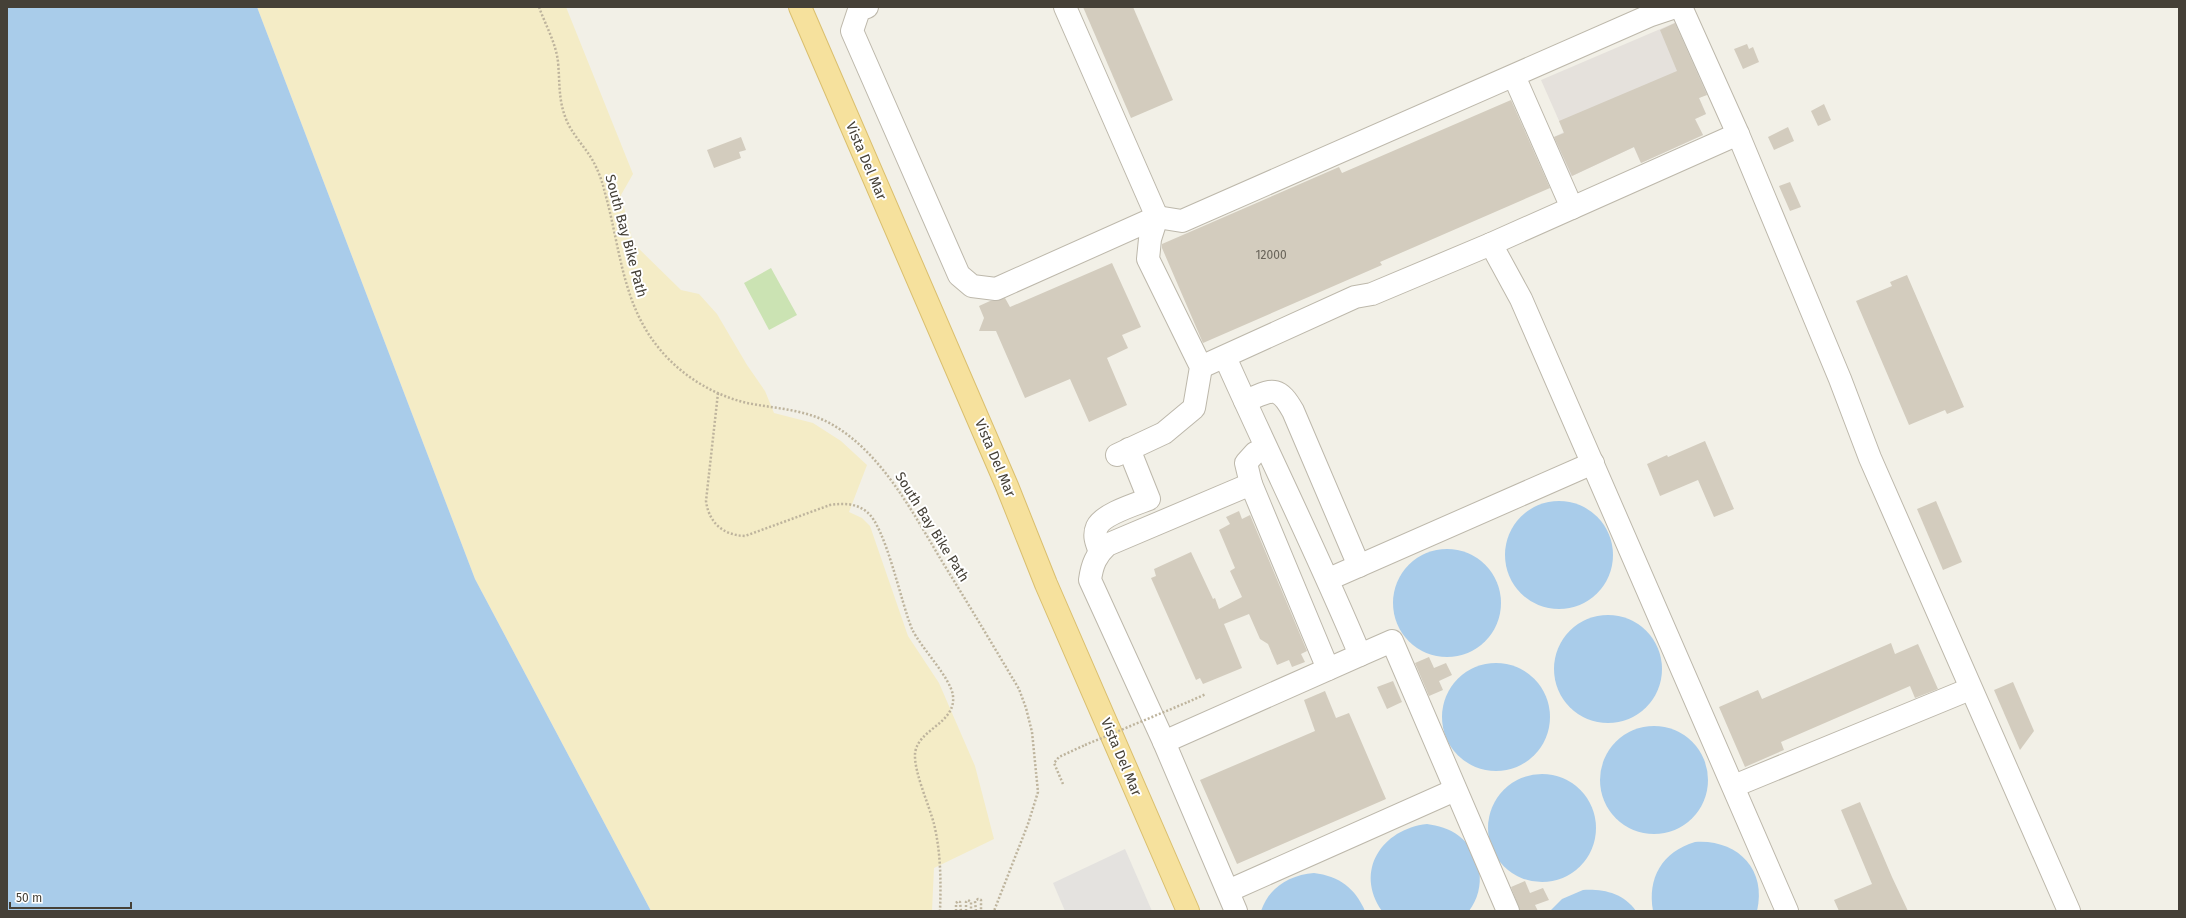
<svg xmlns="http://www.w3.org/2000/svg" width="2186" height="918" viewBox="0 0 2186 918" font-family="'Fira Sans',sans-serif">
	<rect width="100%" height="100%" fill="#f2f0e7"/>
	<path fill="#e5e1dc" d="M 1679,21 L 1710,93 L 1699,98 L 1706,114 L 1695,119 L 1703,135 L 1641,163 L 1634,147 L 1570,177 L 1552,138 L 1564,132 L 1541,80 Z"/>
	<path fill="#cbe3b3" d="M 771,268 L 797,315 L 769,330 L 744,283 Z"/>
	<path fill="#f4ecc6" d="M 257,7 L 566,7 L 633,174 L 621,195 L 633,243 L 681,290 L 699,294 L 717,314 L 747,365 L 765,391 L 774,413 L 813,423 L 841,441 L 867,465 L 849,512 L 862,518 L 870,526 L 908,636 L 939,683 L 975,766 L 994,839 L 934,868 L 932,911 L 651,911 L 475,579 Z"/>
	<path fill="#e4e2df" d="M 1125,849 L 1152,911 L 1065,911 L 1053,883 Z"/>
	<g fill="#a9ccea">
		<path d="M 7,7 L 257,7 L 475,579 L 651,911 L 7,911 Z"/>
		<circle cx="1559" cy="555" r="54"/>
		<circle cx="1447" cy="603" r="54"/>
		<circle cx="1608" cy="669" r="54"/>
		<circle cx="1496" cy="717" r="54"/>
		<circle cx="1654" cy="780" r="54"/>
		<circle cx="1542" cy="828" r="54"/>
		<path d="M 1427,824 C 1438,826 1449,828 1459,836 C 1482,853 1487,888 1469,911 L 1382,911 C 1354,871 1382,829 1427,824 Z"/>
		<path d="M 1695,842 C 1736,839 1767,868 1757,911 L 1653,911 C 1647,878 1662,852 1695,842 Z"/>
		<path d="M 1314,873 C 1339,876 1355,888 1365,911 L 1261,911 C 1269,887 1290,875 1314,873 Z"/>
		<path d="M 1583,890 C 1604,889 1623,893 1636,911 L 1550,911 L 1562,899 Z"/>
	</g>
	<g fill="#d3ccbe">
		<path d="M 1083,7 L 1133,7 L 1173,100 L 1131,118 Z"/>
		<path d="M 1675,23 L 1707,95 L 1699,98 L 1706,114 L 1695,119 L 1703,135 L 1641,163 L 1634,147 L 1572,176 L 1554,137 L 1564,133 L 1559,121 L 1677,71 L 1660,30 Z"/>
		<path d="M 1747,44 L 1749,49 L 1753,47 L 1759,62 L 1743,69 L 1734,49 Z"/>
		<path d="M 1511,100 L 1550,188 L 1380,262 L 1382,265 L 1203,343 L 1162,248 L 1162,244 L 1339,167 L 1342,173 Z"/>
		<path d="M 1824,104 L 1831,120 L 1818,126 L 1811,111 Z"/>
		<path d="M 1788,127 L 1794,141 L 1774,150 L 1768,137 Z"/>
		<path d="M 741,137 L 746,150 L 739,152 L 741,158 L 714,168 L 707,150 Z"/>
		<path d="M 1790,182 L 1801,207 L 1790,211 L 1779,186 Z"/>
		<path d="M 1112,263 L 1141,327 L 1122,335 L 1128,348 L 1107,358 L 1127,405 L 1089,422 L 1070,379 L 1025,398 L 996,331 L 979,331 L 984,318 L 979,306 L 990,301 L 1005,298 L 1010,307 Z"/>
		<path d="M 1907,275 L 1964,407 L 1947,414 L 1945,410 L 1909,425 L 1856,301 L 1892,286 L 1890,282 Z"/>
		<path d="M 1705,441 L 1734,509 L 1714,517 L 1698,480 L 1660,496 L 1647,464 L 1667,455 L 1668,457 Z"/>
		<path d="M 1936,501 L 1962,562 L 1943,570 L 1917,509 Z"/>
		<path d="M 1239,511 L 1242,519 L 1250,515 L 1307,651 L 1301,654 L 1305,662 L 1292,667 L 1289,660 L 1277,665 L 1268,644 L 1260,639 L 1249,614 L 1224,624 L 1242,668 L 1203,684 L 1200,678 L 1196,680 L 1151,578 L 1156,576 L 1154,569 L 1191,552 L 1213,599 L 1215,598 L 1219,609 L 1242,597 L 1230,571 L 1235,568 L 1219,530 L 1230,524 L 1226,517 Z"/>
		<path d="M 1891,643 L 1895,654 L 1918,644 L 1938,689 L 1915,698 L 1910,686 L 1781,742 L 1784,750 L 1745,767 L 1719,707 L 1758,690 L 1762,699 Z"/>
		<path d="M 1429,657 L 1434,668 L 1446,663 L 1452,675 L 1439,681 L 1443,690 L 1429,696 L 1415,663 Z"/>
		<path d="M 1393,681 L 1402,702 L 1387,709 L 1377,687 Z"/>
		<path d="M 2013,682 L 2034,731 L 2020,750 L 1994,690 Z"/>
		<path d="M 1325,691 L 1336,718 L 1349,713 L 1386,799 L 1237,864 L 1200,780 L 1315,731 L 1304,700 Z"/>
		<path d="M 1860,802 L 1892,877 L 1908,911 L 1839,911 L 1834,900 L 1872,884 L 1841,810 Z"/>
		<path d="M 1525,881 L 1530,893 L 1543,888 L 1549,900 L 1535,905 L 1538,911 L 1520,911 L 1511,887 Z"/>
	</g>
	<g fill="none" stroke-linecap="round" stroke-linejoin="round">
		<g stroke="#bdb8ab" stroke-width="24">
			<g id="minor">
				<path d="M 867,7 L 859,10 L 852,31 L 959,275 L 972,286 L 996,289 L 1157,217 L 1182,221 L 1651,15 L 1675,7"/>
				<path d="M 1065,7 L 1157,217 L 1150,239 L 1148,259 L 1201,367 L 1194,408 L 1164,433 L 1117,455"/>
				<path d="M 1681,7 L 1738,134 L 1840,379 L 1870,458 L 2069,911"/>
				<path d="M 1514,76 L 1572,208"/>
				<path d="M 1491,244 L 1521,299 L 1787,911"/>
				<path d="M 1201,367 L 1355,297 L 1372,294 L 1491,244 L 1738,134"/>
				<path d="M 1245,401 C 1271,391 1277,383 1293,411 L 1359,566"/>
				<path d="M 1251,484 L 1328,669"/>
				<path d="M 1100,552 C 1097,544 1093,536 1097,527 C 1103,514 1136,504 1149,499 L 1129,449"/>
				<path d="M 1329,579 L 1593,463"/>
				<path d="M 1360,655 L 1392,641 L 1508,911"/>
				<path d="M 1164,742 L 1360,655 C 1318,554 1269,456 1225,357"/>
				<path d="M 1734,786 L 1970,689"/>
				<path d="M 1228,891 L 1455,790"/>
				<path d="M 1236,911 L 1164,742 L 1090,580 C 1092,565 1096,555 1107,545 L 1251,484 L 1246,463 L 1255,453 L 1266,448"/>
			</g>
		</g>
		<g stroke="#dabf6e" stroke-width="24">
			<path id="major" d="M 800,7 L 1007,486 L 1046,584 L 1188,911"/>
		</g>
		<g stroke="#beb49d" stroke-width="2.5" stroke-dasharray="2 2" stroke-linecap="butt">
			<path d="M 539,7 C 545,24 556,43 558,62 C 560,82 558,99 566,119 C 571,132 582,144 590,156 C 597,167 602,180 605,193 C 620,246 622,303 658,347 C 680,375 713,395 747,403 C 777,409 806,409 833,425 C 883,454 914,515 943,563 C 969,605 994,647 1019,689 L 1026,708 L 1032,732 L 1038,792 L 1028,824 L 994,911"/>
			<path d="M 718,393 L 706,501 C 709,523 723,535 745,536 L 830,505 C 843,503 856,503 867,512 C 886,527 901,603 912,629 C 921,648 951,678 953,696 C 956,724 917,729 915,754 C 914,772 929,805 934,824 C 941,853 941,882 940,911"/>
			<path d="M 1188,702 L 1206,694"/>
			<path d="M 1063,784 L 1054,763 L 1059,757 L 1085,745"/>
			<path d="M 956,911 L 956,903 L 958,901 L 960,902 L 961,911"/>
			<path d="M 966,911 L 966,902 L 968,900 L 971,902 L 971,911"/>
			<path d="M 976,911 L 975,901 L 978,899 L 981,900 L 981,911"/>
		</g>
		<use href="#minor" stroke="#fff" stroke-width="22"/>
		<use href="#major" stroke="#f6e19d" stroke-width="22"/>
		<path stroke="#beb49d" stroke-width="2.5" stroke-dasharray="2 2" stroke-linecap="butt" d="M 1085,745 L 1188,702"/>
	</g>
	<g text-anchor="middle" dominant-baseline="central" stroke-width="4" stroke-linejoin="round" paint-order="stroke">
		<g font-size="12" fill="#686359">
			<text x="1271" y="255">12000</text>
		</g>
		<g font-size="14" fill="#454037" stroke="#fff">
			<text transform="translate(866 161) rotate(67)">Vista Del Mar</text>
			<text transform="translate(626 236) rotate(75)">South Bay Bike Path</text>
			<text transform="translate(995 458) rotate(67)">Vista Del Mar</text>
			<text transform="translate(932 527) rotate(58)">South Bay Bike Path</text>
			<text transform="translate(1121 757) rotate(67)">Vista Del Mar</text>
		</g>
	</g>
	<rect width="2186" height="918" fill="none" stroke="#454037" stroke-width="16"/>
	<path d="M10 902v6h121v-6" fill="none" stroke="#454037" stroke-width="2"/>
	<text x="16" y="902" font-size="12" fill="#454037" stroke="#ffffff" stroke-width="3" paint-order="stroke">50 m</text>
</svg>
